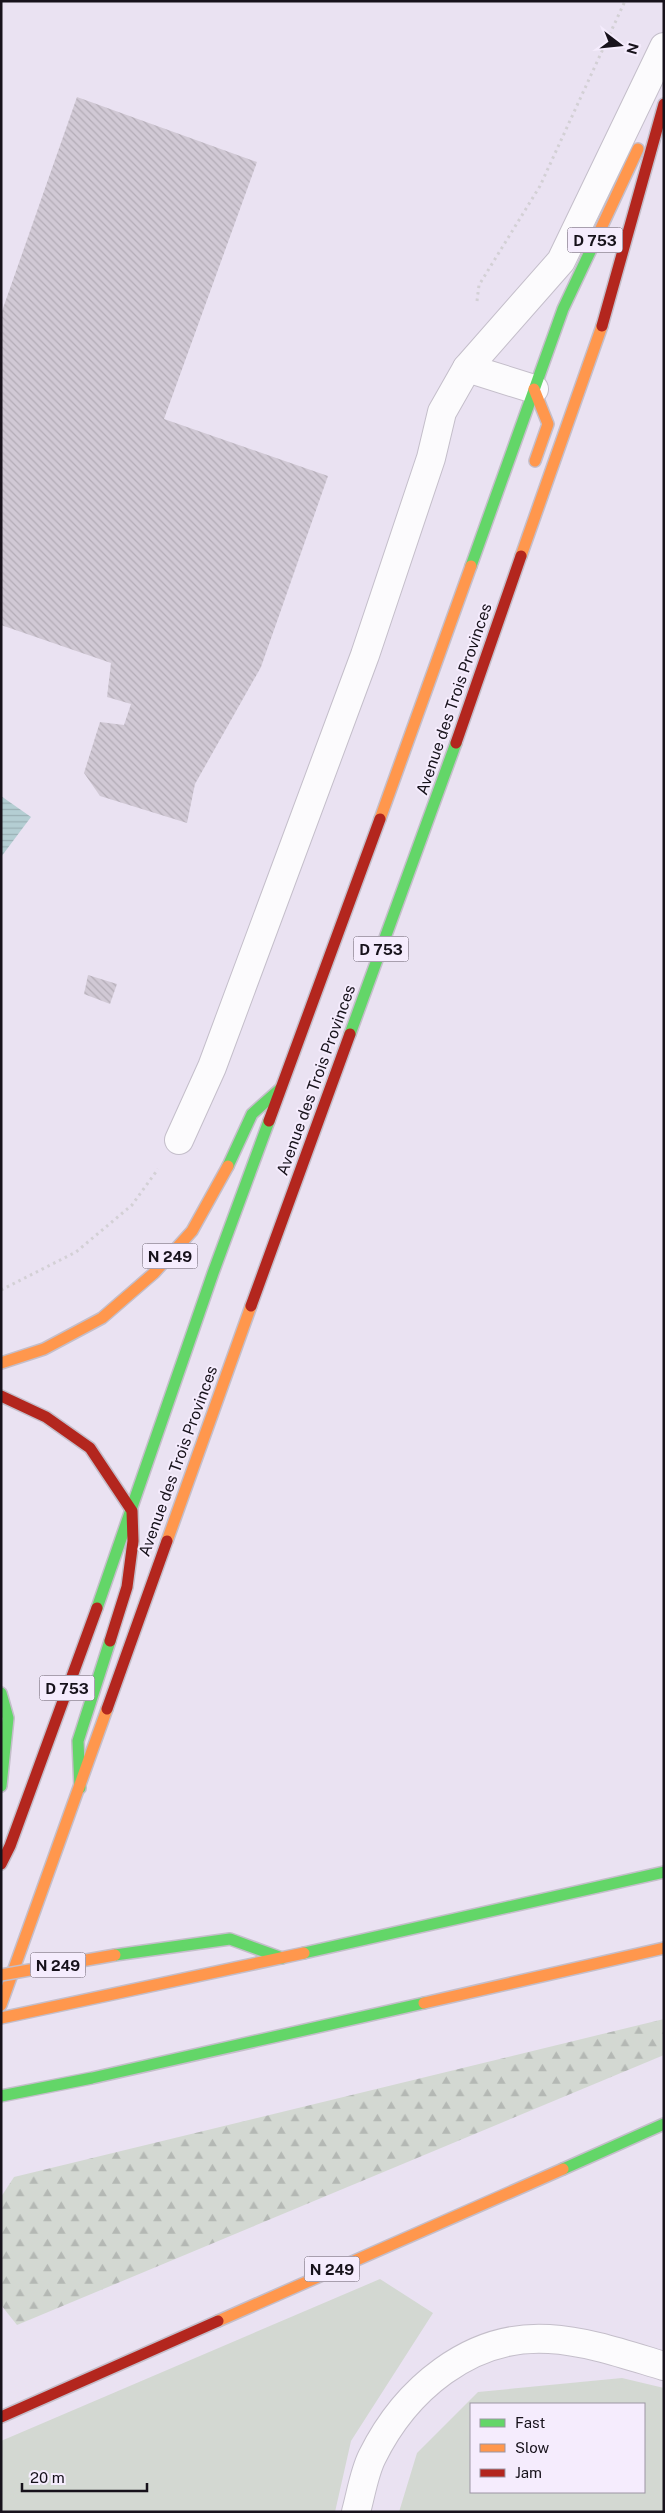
<svg xmlns="http://www.w3.org/2000/svg" width="665" height="2513" viewBox="0 0 665 2513" font-family="'Public Sans',sans-serif">
	<defs>
		<pattern id="forest-firs" width="22" height="20" patternUnits="userSpaceOnUse" patternTransform="scale(1.25)"><rect width="22" height="20" fill="#d3d8d2"/><path d="M5 1l3.5 6h-7zM16 11l3.5 6h-7z" fill="#b4b8b4"/></pattern>
		<pattern id="water-rules" width="6" height="5" patternUnits="userSpaceOnUse" patternTransform="scale(1.25)"><rect width="6" height="5" fill="#b4ced3"/><path d="M0 2.5h6" fill="none" stroke="#9ab0b5"/></pattern>
		<pattern id="building-back-hatch" width="6" height="6" patternUnits="userSpaceOnUse" patternTransform="scale(1.25)"><rect width="6" height="6" fill="#d1c9d5"/><path d="M-1 5l2 2M0 0l6 6M5-1l2 2" fill="none" stroke="#b3acb6"/></pattern>
	</defs>
	<rect width="100%" height="100%" fill="#eae2f2"/>
	<g fill="#d3d8d2" fill-rule="evenodd">
		<path d="M 380,2279 L 433,2313 L 351,2441 L 335,2512 L 1,2512 L 1,2441 Z"/>
		<path d="M 622,2378 L 664,2388 L 664,2512 L 399,2512 L 417,2453 L 478,2392 ZM 471,2404 L 644,2404 L 644,2492 L 471,2492 Z"/>
	</g>
	<path fill="url(#forest-firs)" d="M 664,2019 L 664,2055 L 17,2325 L 1,2305 L 1,2197 L 14,2177 Z"/>
	<path fill="url(#water-rules)" d="M 1,796 L 31,817 L 1,857 Z"/>
	<g fill="url(#building-back-hatch)">
		<path d="M 77,97 L 257,162 L 164,419 L 328,476 L 261,667 L 195,784 L 187,823 L 100,796 L 84,773 L 100,722 L 124,725 L 131,704 L 107,697 L 111,663 L 1,625 L 1,314 Z"/>
		<path d="M 88,975 L 117,984 L 110,1004 L 84,994 Z"/>
	</g>
	<g fill="none" stroke-linecap="round" stroke-linejoin="round">
		<g stroke="#c4beca" stroke-width="30">
			<g id="street">
				<path d="M 467,368 L 534,389"/>
				<path d="M 179,1140 L 212,1067 L 365,655 L 431,458 L 442,412 L 467,368 L 561,261 L 664,47"/>
				<path d="M 356,2512 C 361,2494 364,2473 372,2457 C 405,2390 470,2334 549,2339 C 587,2341 627,2355 664,2366"/>
			</g>
		</g>
		<g stroke="#c4beca" stroke-width="14">
			<g id="fast">
				<path d="M 471,566 L 563,309 L 596,239"/>
				<path d="M 350,1034 L 456,743"/>
				<path d="M 228,1166 L 252,1114 L 280,1089"/>
				<path d="M 97,1608 L 213,1273 L 269,1121"/>
				<path d="M 1,1693 L 8,1718 L 1,1786"/>
				<path d="M 80,1788 L 78,1741 L 110,1641"/>
				<path d="M 304,1953 L 664,1872"/>
				<path d="M 115,1955 L 230,1939 L 282,1958"/>
				<path d="M 1,2096 L 92,2078 L 424,2003"/>
				<path d="M 563,2169 L 664,2124"/>
			</g>
		</g>
		<g stroke="#c4beca" stroke-width="14">
			<g id="slow">
				<path d="M 596,239 L 638,149"/>
				<path d="M 534,389 L 548,424 L 535,461"/>
				<path d="M 521,556 L 602,326"/>
				<path d="M 380,819 L 471,566"/>
				<path d="M 1,1363 L 44,1349 L 102,1318 L 154,1273 L 192,1231 L 228,1166"/>
				<path d="M 167,1541 L 251,1306"/>
				<path d="M 424,2003 L 664,1948"/>
				<path d="M 1,2005 L 107,1709"/>
				<path d="M 1,2018 L 304,1953"/>
				<path d="M 218,2321 L 563,2169"/>
			</g>
		</g>
		<g stroke="#c4beca" stroke-width="14">
			<g id="jam">
				<path d="M 602,326 L 664,104"/>
				<path d="M 456,743 L 521,556"/>
				<path d="M 269,1121 L 380,819"/>
				<path d="M 251,1306 L 350,1034"/>
				<path d="M 1,1396 L 46,1417 L 90,1448 L 132,1511 L 133,1541 L 127,1587 L 110,1641"/>
				<path d="M 107,1709 L 167,1541"/>
				<path d="M 1,1864 L 10,1846 L 97,1608"/>
				<path d="M 1,2417 L 218,2321"/>
			</g>
		</g>
		<g stroke="#d3d0d5" stroke-width="3" stroke-dasharray="2.5 4" stroke-linecap="butt">
			<path d="M 477,301 L 479,285 L 540,186 L 625,1"/>
			<path d="M 1,1290 L 76,1252 L 132,1205 L 158,1169"/>
		</g>
		<use href="#street" stroke="#fcfbfd" stroke-width="28"/>
		<use href="#fast" stroke="#63d668" stroke-width="11"/>
		<use href="#slow" stroke="#ff974d" stroke-width="11"/>
		<use href="#jam" stroke="#b3261e" stroke-width="11"/>
		<g stroke="#c4beca" stroke-width="14" stroke-linecap="butt">
			<path id="slow-bridge" d="M 1,1975 L 115,1955"/>
		</g>
		<use href="#slow-bridge" stroke="#ff974d" stroke-width="11"/>
	</g>
	<g text-anchor="middle" dominant-baseline="central" stroke-width="4" stroke-linejoin="round" paint-order="stroke">
		<g fill="#f5ecfd" stroke="#5a535f" stroke-width="1">
			<rect x="567.5" y="227.5" width="55" height="25" rx="4"/>
			<rect x="353.5" y="936.5" width="55" height="25" rx="4"/>
			<rect x="142.5" y="1243.5" width="55" height="25" rx="4"/>
			<rect x="39.5" y="1675.5" width="55" height="25" rx="4"/>
			<rect x="30.5" y="1952.5" width="55" height="25" rx="4"/>
			<rect x="304.5" y="2256.5" width="55" height="25" rx="4"/>
		</g>
		<g font-size="15" font-weight="bold" fill="#17121b">
			<text x="595" y="240">D 753</text>
			<text x="381" y="949">D 753</text>
			<text x="170" y="1256">N 249</text>
			<text x="67" y="1688">D 753</text>
			<text x="58" y="1965">N 249</text>
			<text x="332" y="2269">N 249</text>
		</g>
		<g font-size="16" fill="#17121b" stroke="#f5ecfd">
			<text transform="translate(454 699) rotate(-71)">Avenue des Trois Provinces</text>
			<text transform="translate(316 1080) rotate(-70)">Avenue des Trois Provinces</text>
			<text transform="translate(178 1461) rotate(-70)">Avenue des Trois Provinces</text>
		</g>
	</g>
	<rect width="665" height="2513" fill="none" stroke="#17121b" stroke-width="5"/>
	<rect x="470" y="2403" width="175" height="90" fill="#f5ecfd" stroke="#9c95a3"/>
	<rect x="480" y="2419" width="25" height="8" fill="#63d668" stroke="#9c95a3"/>
	<text x="515" y="2428" font-size="15" fill="#17121b">Fast</text>
	<rect x="480" y="2444" width="25" height="8" fill="#ff974d" stroke="#9c95a3"/>
	<text x="515" y="2453" font-size="15" fill="#17121b">Slow</text>
	<rect x="480" y="2469" width="25" height="8" fill="#b3261e" stroke="#9c95a3"/>
	<text x="515" y="2478" font-size="15" fill="#17121b">Jam</text>
	<g transform="translate(620 45) rotate(106)" stroke="#f5ecfd" stroke-width="4" paint-order="stroke">
	<path d="M0-4L9 19L0 12L-9 19Z" fill="#17121b"/>
	<text y="-8" font-size="14" font-weight="bold" text-anchor="middle" fill="#17121b">N</text>
	</g>
	<path d="M22 2483v8h125v-8" fill="none" stroke="#17121b" stroke-width="2.5"/>
	<text x="30" y="2483" font-size="15" fill="#17121b" stroke="#f5ecfd" stroke-width="4" paint-order="stroke">20 m</text>
</svg>
